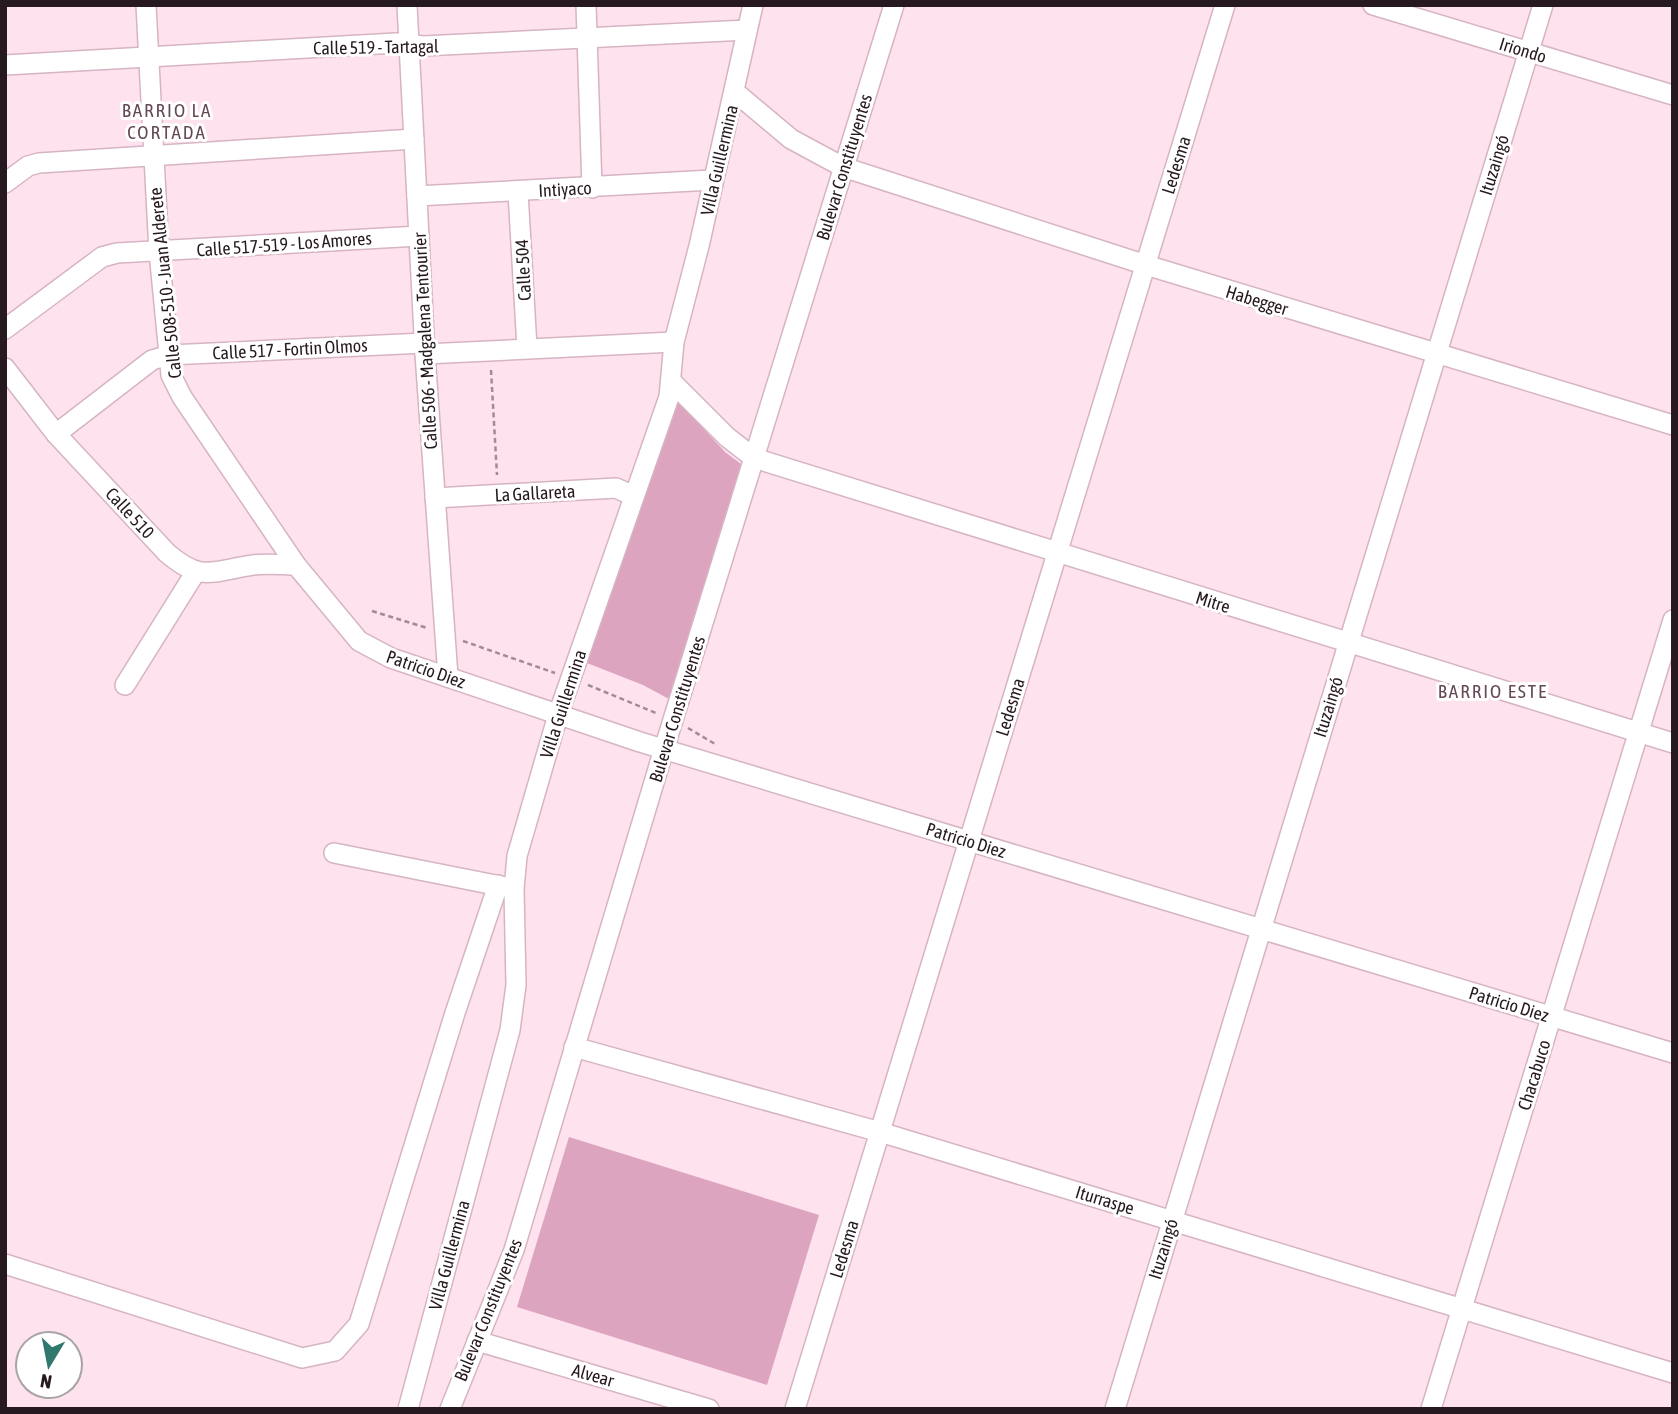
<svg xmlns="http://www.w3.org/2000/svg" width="1678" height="1414" viewBox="0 0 1678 1414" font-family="'Asap Condensed',sans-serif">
	<rect width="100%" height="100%" fill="#fee2ee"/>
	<g fill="#dca4bf">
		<path d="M 673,400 L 678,401 L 725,452 L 741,464 L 669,699 L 643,685 L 587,663 Z"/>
		<path d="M 569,1137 L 819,1215 L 767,1385 L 517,1307 Z"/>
	</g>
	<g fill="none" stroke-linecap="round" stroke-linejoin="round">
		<g stroke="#d6b4c4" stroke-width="22">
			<g id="minor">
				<path d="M 146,5 L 159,252 L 171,375 L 182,397 L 296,565 L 359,641 L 391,658 L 640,742 L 1673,1053"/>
				<path d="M 407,5 L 425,354 L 448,677"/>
				<path d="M 586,5 L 592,188"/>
				<path d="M 1373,5 L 1673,95"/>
				<path d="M 5,65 L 396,43 L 423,46 L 747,30"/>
				<path d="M 735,92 L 791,139 L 843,167 L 1146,265 L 1673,425"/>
				<path d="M 5,183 L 28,166 L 39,163 L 414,139"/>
				<path d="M 518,192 L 527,348"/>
				<path d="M 417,196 L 712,180"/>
				<path d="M 5,329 L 102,257 L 117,253 L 419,236"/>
				<path d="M 425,354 L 674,342"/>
				<path d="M 5,368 L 56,434 L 167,553 C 202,583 212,571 253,565 C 267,563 282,565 296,565"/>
				<path d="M 672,382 L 727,437 L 754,458 L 1673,743"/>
				<path d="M 56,434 L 152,360 L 169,355 L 424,343"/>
				<path d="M 435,498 L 616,488 L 634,496"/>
				<path d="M 125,685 L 195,573"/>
				<path d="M 334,853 L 510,888"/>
				<path d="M 574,1047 L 880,1132 L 1673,1373"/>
				<path d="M 5,1264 L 302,1358 L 335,1351 L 359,1324 L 455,1013 L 498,885"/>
				<path d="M 477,1341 L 709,1409"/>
				<path d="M 408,1409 L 510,1030 L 516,985 L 514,889 L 517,856 L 558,715 L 669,397 L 674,342 L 699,246 L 753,5"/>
				<path d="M 450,1409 L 514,1250 L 664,749 L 894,5"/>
				<path d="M 795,1409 L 1225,5"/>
				<path d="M 1115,1409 L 1543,5"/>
				<path d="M 1431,1409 L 1673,620"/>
			</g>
		</g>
		<g stroke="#a18c95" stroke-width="2.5" stroke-dasharray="5 3.5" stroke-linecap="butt">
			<path d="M 491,370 L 497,475"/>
			<path d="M 372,611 L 427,628"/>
			<path d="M 463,641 L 555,673"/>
			<path d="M 588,685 L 656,713"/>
			<path d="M 688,728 L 715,744"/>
		</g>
		<use href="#minor" stroke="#fff" stroke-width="19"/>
	</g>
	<g text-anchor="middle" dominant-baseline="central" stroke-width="6" stroke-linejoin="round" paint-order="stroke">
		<g font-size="18" fill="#261a20" stroke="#fff">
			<text transform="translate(376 47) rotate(-1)">Calle 519 - Tartagal</text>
			<text transform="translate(1523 50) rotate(17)">Iriondo</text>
			<text transform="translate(719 160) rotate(-77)">Villa Guillermina</text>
			<text transform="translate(1176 165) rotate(-73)">Ledesma</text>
			<text transform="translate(1494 165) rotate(-73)">Ituzaingó</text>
			<text transform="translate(844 167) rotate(-73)">Bulevar Constituyentes</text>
			<text transform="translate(565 189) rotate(-3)">Intiyaco</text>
			<text transform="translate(284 244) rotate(-4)">Calle 517-519 - Los Amores</text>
			<text transform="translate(523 270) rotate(-93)">Calle 504</text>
			<text transform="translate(165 283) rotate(-96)">Calle 508-510 - Juan Alderete</text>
			<text transform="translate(1257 300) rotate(17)">Habegger</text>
			<text transform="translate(425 341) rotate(-93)">Calle 506 - Madgalena Tentourier</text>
			<text transform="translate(290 349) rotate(-3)">Calle 517 - Fortin Olmos</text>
			<text transform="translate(535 493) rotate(-3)">La Gallareta</text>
			<text transform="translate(130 513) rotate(47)">Calle 510</text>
			<text transform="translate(1213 602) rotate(17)">Mitre</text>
			<text transform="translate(426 669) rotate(19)">Patricio Diez</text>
			<text transform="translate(563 704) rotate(-72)">Villa Guillermina</text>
			<text transform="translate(1010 707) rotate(-73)">Ledesma</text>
			<text transform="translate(1328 707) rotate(-73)">Ituzaingó</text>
			<text transform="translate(677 709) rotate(-73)">Bulevar Constituyentes</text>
			<text transform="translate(966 840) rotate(17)">Patricio Diez</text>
			<text transform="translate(1509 1004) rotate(17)">Patricio Diez</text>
			<text transform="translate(1534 1075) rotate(-73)">Chacabuco</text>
			<text transform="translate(1105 1200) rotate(17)">Iturraspe</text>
			<text transform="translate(844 1249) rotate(-73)">Ledesma</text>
			<text transform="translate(1163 1249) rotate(-73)">Ituzaingó</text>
			<text transform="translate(449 1255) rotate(-75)">Villa Guillermina</text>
			<text transform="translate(488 1310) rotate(-68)">Bulevar Constituyentes</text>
			<text transform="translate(593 1375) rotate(16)">Alvear</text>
		</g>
		<g font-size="19" letter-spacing="2" fill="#654956" stroke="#fff">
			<text x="167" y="110">BARRIO LA<tspan x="167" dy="22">CORTADA</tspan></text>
			<text x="1493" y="691">BARRIO ESTE</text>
		</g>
	</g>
	<rect width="1678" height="1414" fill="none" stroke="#261a20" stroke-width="14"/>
	<g transform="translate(49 1365) rotate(190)"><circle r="33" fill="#ffffff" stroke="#a8a3a6" stroke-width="2"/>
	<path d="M0-5L12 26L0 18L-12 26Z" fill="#30776e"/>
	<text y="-10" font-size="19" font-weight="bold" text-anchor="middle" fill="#261a20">N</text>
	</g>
</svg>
